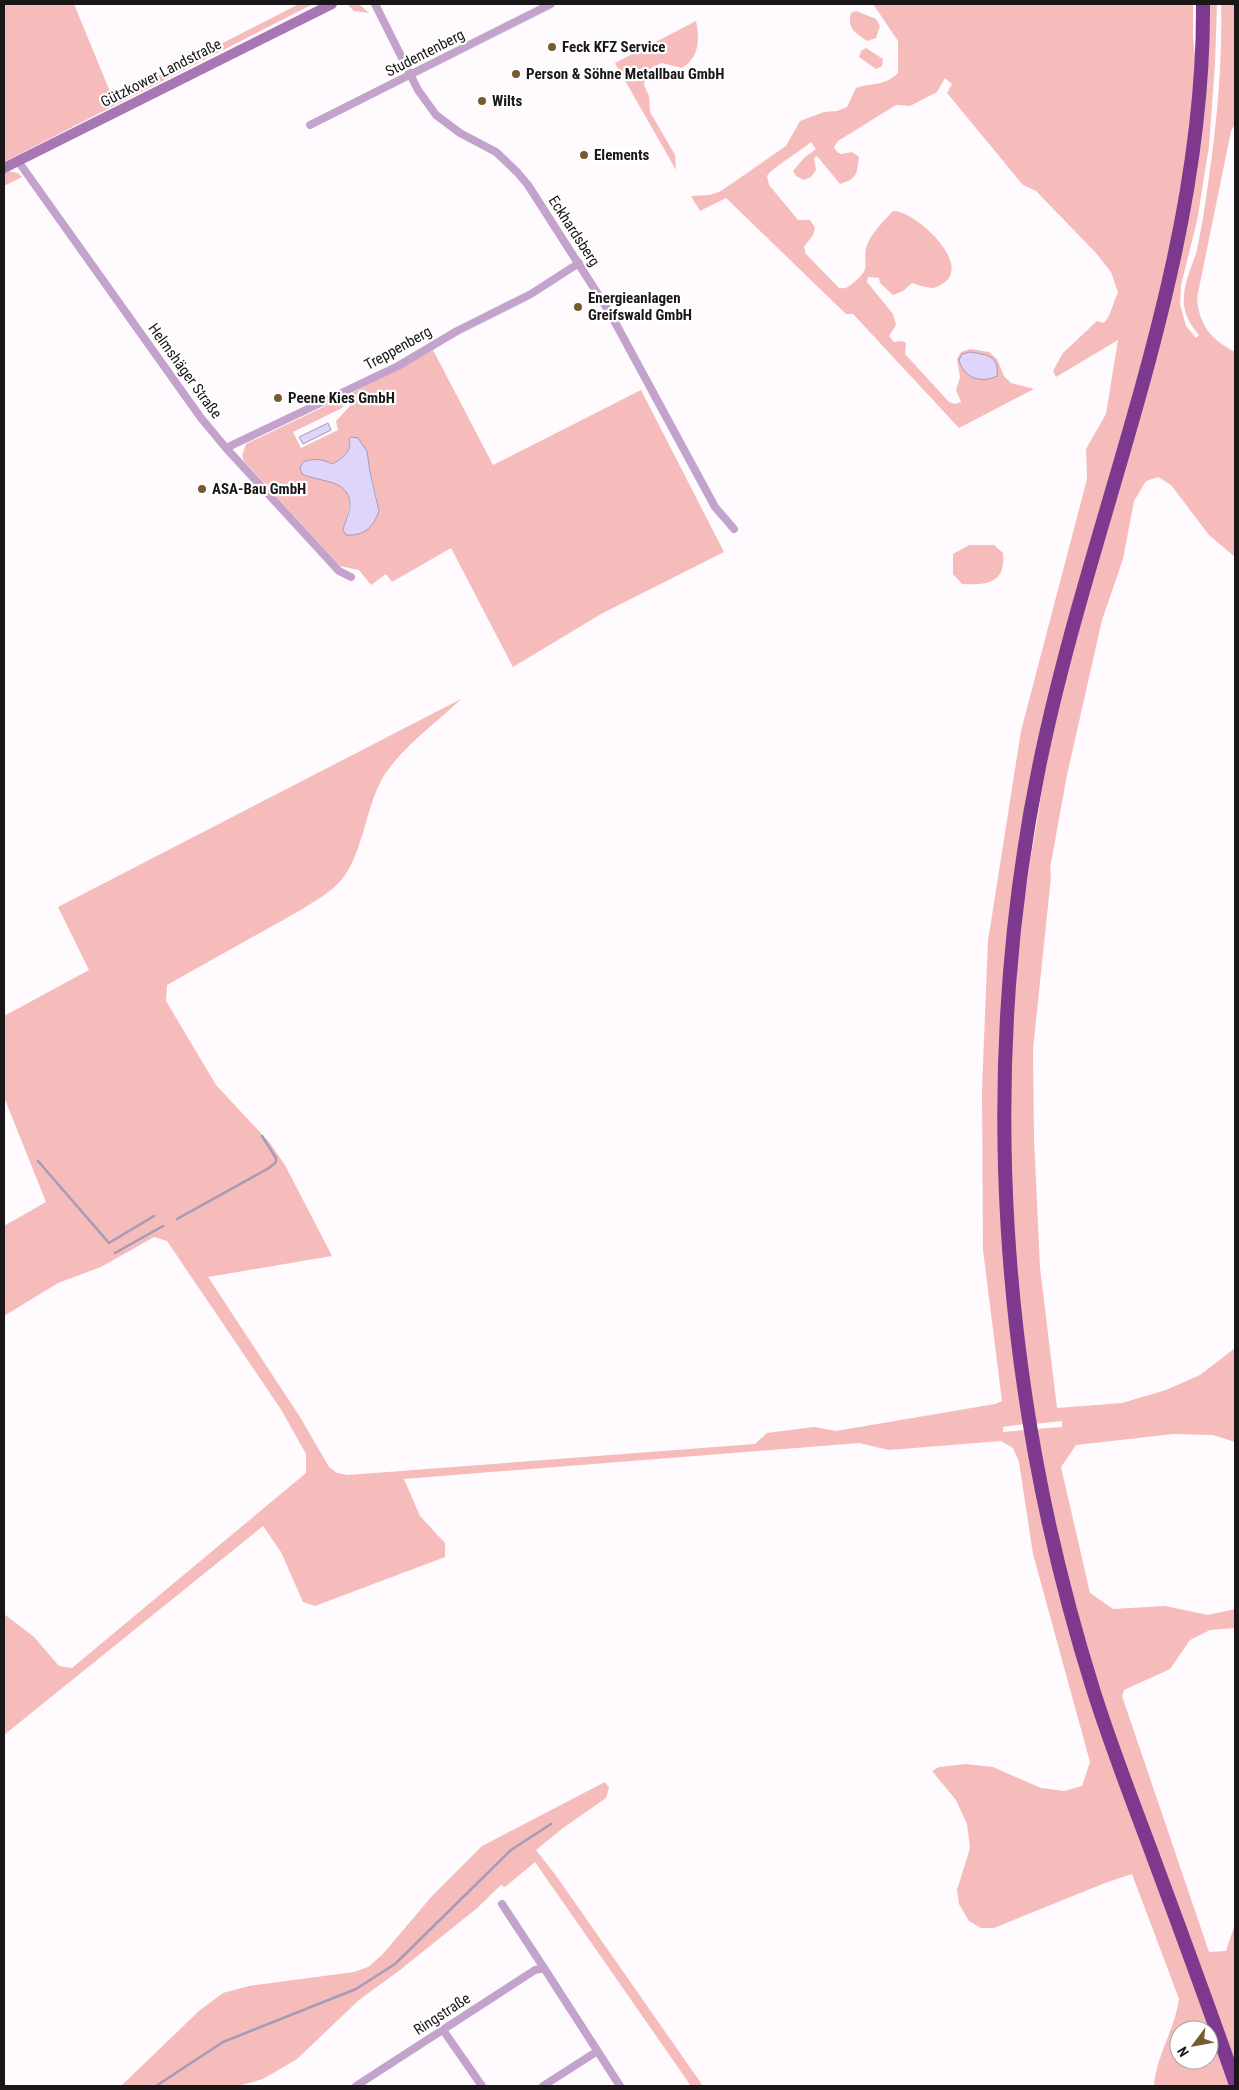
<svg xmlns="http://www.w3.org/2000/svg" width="1239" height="2090" viewBox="0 0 1239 2090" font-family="'Roboto Condensed',sans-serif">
	<rect width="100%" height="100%" fill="#fefafd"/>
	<g fill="#f6bbbb" fill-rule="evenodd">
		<path d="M 4,4 L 74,4 L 113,99 L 299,4 L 313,4 L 4,162 Z"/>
		<path d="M 347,4 L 359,4 L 369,13 L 354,11 Z"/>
		<path d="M 873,4 L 1193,4 L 1193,37 L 1196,66 L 1190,137 L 1160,298 L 1068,621 L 1001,1038 L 1024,1424 L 1003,1427 L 1003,1432 L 1025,1430 L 1037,1498 L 1059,1592 L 1231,2086 L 1154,2086 C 1156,2056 1175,2029 1179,1999 L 1132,1874 L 1105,1883 L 994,1928 L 981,1928 L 969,1921 L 959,1904 L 957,1890 L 970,1848 L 967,1824 L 956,1800 L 932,1771 L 939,1767 L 966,1764 L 993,1767 L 1041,1788 L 1064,1791 L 1082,1786 L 1090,1762 L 1033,1554 L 1019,1462 L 1013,1448 L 1001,1441 L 889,1450 L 859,1443 L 404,1479 L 420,1516 L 445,1543 L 445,1557 L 315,1606 L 303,1602 L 281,1552 L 263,1526 L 4,1735 L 4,1614 L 34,1637 L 59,1666 L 72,1668 L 306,1473 L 306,1454 L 282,1411 L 167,1241 L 154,1237 L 101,1267 L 58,1283 L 4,1316 L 4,1226 L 46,1202 L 4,1097 L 4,1016 L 89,970 L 58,907 L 461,699 C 436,723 405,745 385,774 C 366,803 364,852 342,879 C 333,891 312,903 299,911 L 167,985 L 166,1001 L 216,1085 L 269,1142 L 285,1165 L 332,1256 L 208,1277 L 300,1417 L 329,1467 L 337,1473 L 348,1475 L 755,1444 L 767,1433 L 814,1427 L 836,1431 L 995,1404 L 1002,1401 L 983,1250 L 982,1090 L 988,941 L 1021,731 L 1087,479 L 1086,449 L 1106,414 L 1118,340 L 1056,377 L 1053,371 L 1063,353 L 1097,321 L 1104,323 C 1112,314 1112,304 1118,293 L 1111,272 L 1096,253 L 1036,191 L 1023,185 L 947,93 L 952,84 L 945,78 L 937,92 L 910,106 L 896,105 L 838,141 L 834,147 L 837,152 L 841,154 L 852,152 L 859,157 C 857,174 857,179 840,184 L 817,156 L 814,158 L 816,170 L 811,177 L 804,180 L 796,176 L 793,171 L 804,158 L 816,149 L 811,142 C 801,151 773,167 767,176 L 769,185 L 798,220 L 810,220 L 815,228 L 813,235 L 804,247 L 806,254 L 839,288 C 846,289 848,287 853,283 C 874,267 861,264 867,245 C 872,232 884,221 893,211 C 914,210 971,262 945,282 C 941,285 936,288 931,288 C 925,287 918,285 912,283 L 903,291 L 893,295 L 880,283 L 879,278 L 868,277 L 867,282 L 893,314 L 896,325 L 889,336 L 894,342 L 902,341 L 906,343 L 905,354 L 949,402 L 955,404 L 961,402 L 956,390 L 960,377 L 957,359 L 961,352 L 970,349 L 989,352 L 997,359 L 1004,376 L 1011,383 L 1034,389 L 959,428 L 853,314 L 846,314 L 726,198 L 700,211 L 691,196 L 710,195 L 721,191 L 786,146 L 800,121 L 824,112 L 837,111 L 847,107 L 856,88 C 874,82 883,87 898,73 L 898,41 ZM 1179,2030 L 1209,2030 L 1209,2060 L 1179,2060 Z"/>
		<path d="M 1208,4 L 1217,4 L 1215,63 L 1209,146 L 1197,221 L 1181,285 L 1180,304 L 1186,326 L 1196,338 L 1199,335 C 1192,327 1185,316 1184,305 C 1182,286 1192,267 1197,250 C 1200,235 1203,219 1205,205 C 1215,139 1223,70 1221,4 L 1235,4 L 1235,124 L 1231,131 L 1197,298 C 1199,325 1211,340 1235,352 L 1235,557 L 1209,535 L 1171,485 L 1158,477 L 1146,481 L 1134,501 L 1123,559 L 1102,620 L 1067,775 L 1050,868 L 1051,877 L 1033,1049 L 1034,1138 L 1040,1268 L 1057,1408 L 1122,1403 L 1166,1390 L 1200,1375 L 1235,1348 L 1235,1442 L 1213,1435 L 1173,1434 L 1076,1445 L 1061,1467 L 1090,1593 L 1113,1609 L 1165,1606 L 1208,1615 L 1235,1609 L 1235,1628 L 1210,1630 L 1190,1640 L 1170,1669 L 1124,1690 L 1122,1696 L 1209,1952 L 1226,1951 L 1235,1924 L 1235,2067 L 1123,1763 L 1076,1614 L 1035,1429 L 1062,1427 L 1062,1421 L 1034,1424 L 1024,1358 L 1010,1185 L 1011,1039 L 1022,911 L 1054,718 L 1161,333 Z"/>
		<path d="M 856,11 L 876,19 L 880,26 L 876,38 L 867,41 C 855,32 847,29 851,13 Z"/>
		<path d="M 696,21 C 700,40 699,58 682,68 L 662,63 L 652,67 L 645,78 L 644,85 L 649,96 L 650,112 L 675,155 L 676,170 L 615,63 Z"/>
		<path d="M 866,48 L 883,59 L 882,66 L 876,69 L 859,57 L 861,51 Z"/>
		<path d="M 8,171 L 18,173 L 22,177 L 4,186 L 4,174 Z"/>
		<path d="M 433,350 L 493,465 L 641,390 L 724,552 L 601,614 L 513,667 L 451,548 L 392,582 L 386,574 L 371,585 L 359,570 L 340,566 L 244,461 L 242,456 L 246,444 L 340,399 L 344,402 L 342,408 L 293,432 L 301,448 L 338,430 L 336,421 L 350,406 L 352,393 ZM 349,439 L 367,451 L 370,472 L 377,499 L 344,524 C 353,502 352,485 325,480 C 316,478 310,478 302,474 L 328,462 L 332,464 C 343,459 352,451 349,439 Z"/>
		<path d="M 969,545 L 994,545 L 1003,553 C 1006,584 986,585 962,584 L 953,574 L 953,554 Z"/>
		<path d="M 605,1782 L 609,1788 L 606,1798 L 563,1828 L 536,1850 L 557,1877 L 703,2086 L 691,2086 L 535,1862 L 505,1887 L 501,1885 L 476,1909 L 400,1970 L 359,2000 L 297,2059 L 263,2079 L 238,2086 L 121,2086 L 200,2010 L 223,1993 L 249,1986 L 354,1972 L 368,1967 L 382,1955 L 432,1896 L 482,1846 Z"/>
	</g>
	<g fill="#dfd4f9" stroke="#a49bb6">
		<path d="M 970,352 C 987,355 999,355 997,376 C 981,384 964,378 959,360 L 962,354 Z"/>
		<path d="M 328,423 L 331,430 L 303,444 L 299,437 Z"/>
		<path d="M 351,437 L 358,438 L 367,451 L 370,472 L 379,511 C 373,528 364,536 346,535 L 343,530 C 344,523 349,515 350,507 C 351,478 320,483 302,474 L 300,468 L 303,462 C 313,458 323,459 332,464 C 342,459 353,451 349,439 Z"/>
	</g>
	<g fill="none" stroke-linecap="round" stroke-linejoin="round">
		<g stroke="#a49bb6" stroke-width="2.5">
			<path d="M 38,1161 L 109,1243 L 154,1216"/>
			<path d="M 177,1219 L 269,1168 L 276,1162 L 276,1158 L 262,1136"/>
			<path d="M 115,1253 L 163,1226"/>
			<path d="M 156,2086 L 223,2042 L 356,1989 L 395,1964 L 511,1850 L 551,1824"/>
		</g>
		<g stroke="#c3a3cb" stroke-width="8">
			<path d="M 375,4 L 418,90 L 436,115 L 460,133 L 496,152 L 517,172 L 528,185 L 610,313 L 715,507 L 734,529"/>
			<path d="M 310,125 L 551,4"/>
			<path d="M 18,161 L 201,418 L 226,448 L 339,571 L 351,577"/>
			<path d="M 226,448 L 398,366 L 457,331 L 531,294 L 579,263"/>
			<path d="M 502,1904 L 544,1968"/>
			<path d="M 443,2030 L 482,2086"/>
			<path d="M 356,2086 L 535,1970 L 544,1968 L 620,2086"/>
			<path d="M 543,2086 L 596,2052"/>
		</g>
		<path stroke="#a677b2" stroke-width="10" d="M 4,168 L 332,4"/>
		<path stroke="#7d398e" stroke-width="14" d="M 1203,4 C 1205,268 1091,512 1039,767 C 977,1072 1000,1392 1093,1689 C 1109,1740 1128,1790 1147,1840 C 1177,1921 1207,2001 1235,2082"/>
	</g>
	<g fill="#765b2d" stroke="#fff" stroke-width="2">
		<circle cx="552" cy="47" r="5"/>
		<circle cx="516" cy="74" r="5"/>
		<circle cx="482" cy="101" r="5"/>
		<circle cx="584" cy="155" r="5"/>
		<circle cx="578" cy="307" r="5"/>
		<circle cx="278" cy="398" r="5"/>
		<circle cx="202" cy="489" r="5"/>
	</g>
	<g text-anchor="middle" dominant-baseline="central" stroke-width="4.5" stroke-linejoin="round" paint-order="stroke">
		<g font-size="15" font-weight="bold" fill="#1a1719" stroke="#fff" text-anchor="start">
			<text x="562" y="47">Feck KFZ Service</text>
			<text x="526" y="74">Person &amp; Söhne Metallbau GmbH</text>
			<text x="492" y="101">Wilts</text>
			<text x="594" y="155">Elements</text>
			<text x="588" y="298">Energieanlagen<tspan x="588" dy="17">Greifswald GmbH</tspan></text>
			<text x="288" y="398">Peene Kies GmbH</text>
			<text x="212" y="489">ASA-Bau GmbH</text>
		</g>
		<g font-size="15" fill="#1a1719" stroke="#fff">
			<text transform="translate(425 53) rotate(-27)">Studentenberg</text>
			<text transform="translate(161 73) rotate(-27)">Gützkower Landstraße</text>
			<text transform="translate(574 231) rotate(57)">Eckhardsberg</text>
			<text transform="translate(398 348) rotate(-29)">Treppenberg</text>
			<text transform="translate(185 371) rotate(54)">Helmshäger Straße</text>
			<text transform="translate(442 2014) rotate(-33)">Ringstraße</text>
		</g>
	</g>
	<rect width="1239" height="2090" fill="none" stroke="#1a1719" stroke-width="10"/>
	<g transform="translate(1194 2045) rotate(238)"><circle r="24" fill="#ffffff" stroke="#a3a2a3"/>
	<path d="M0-4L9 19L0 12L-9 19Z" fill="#765b2d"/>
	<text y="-8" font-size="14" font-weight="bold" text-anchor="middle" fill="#1a1719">N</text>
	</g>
</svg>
